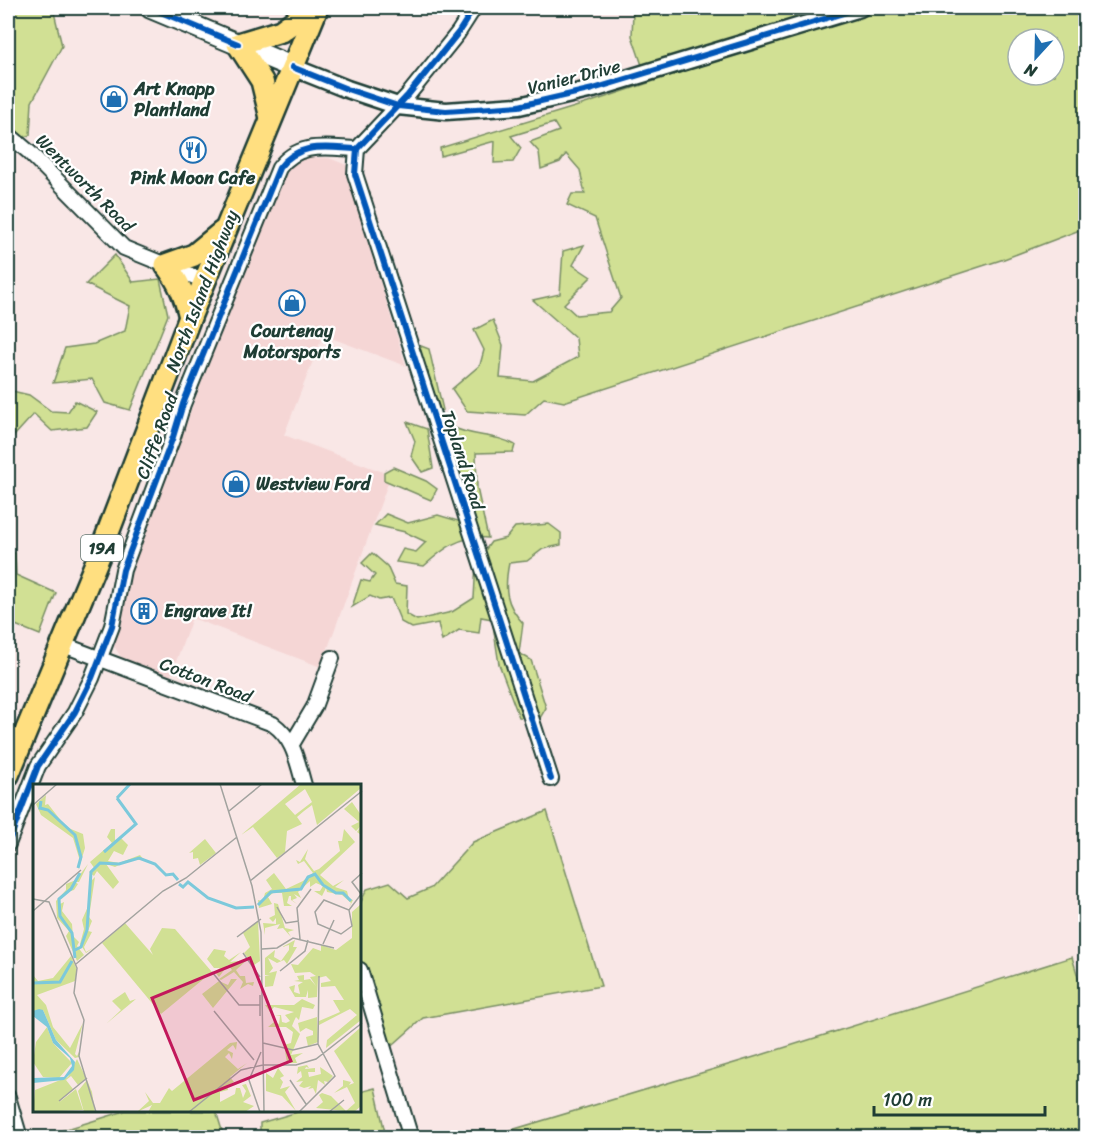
<svg xmlns="http://www.w3.org/2000/svg" width="1093" height="1145" viewBox="0 0 1093 1145" font-family="Sriracha,sans-serif">
	<rect width="100%" height="100%" fill="#f9e7e6"/>
	<filter id="ink" filterUnits="userSpaceOnUse"><feTurbulence type="fractalNoise" baseFrequency=".0167" numOctaves="2"/><feDisplacementMap in="SourceGraphic" scale="12" xChannelSelector="R" yChannelSelector="G"/><feConvolveMatrix kernelMatrix="1 2 1 2 8 2 1 2 1" color-interpolation-filters="sRGB"/></filter>
	<g filter="url(#ink)">
		<path fill="#f5d6d5" d="M 302,157 L 329,158 L 349,166 L 350,182 L 353,193 L 406,366 L 323,335 L 284,435 L 391,475 L 321,667 L 192,618 L 170,678 L 121,657 L 114,646 L 123,589 L 275,189 L 288,168 Z"/>
		<g fill="#d1e094" stroke="#788e64" stroke-width="1.5" fill-rule="evenodd">
			<path d="M 8,8 L 53,8 L 62,46 L 32,102 L 30,135 L 15,140 L 8,135 Z"/>
			<path d="M 719,8 L 860,8 L 645,74 L 632,36 L 633,12 L 705,13 Z"/>
			<path d="M 874,8 L 1085,8 L 1085,228 L 1004,259 L 564,402 L 544,398 L 525,415 L 467,411 L 452,389 L 480,365 L 484,350 L 474,330 L 493,320 L 503,345 L 500,378 L 533,381 L 578,357 L 576,338 L 533,300 L 560,294 L 563,251 L 584,245 L 573,265 L 591,277 L 564,304 L 576,315 L 609,312 L 621,298 L 595,218 L 567,205 L 572,194 L 585,194 L 580,170 L 566,154 L 560,162 L 541,169 L 539,152 L 530,142 L 559,131 L 554,123 L 511,136 L 521,148 L 513,162 L 494,163 L 495,141 L 441,156 L 440,148 L 588,103 ZM 1018,39 L 1054,39 L 1054,75 L 1018,75 Z"/>
			<path d="M 115,255 L 133,282 L 160,279 L 168,315 L 130,410 L 105,403 L 92,379 L 53,383 L 65,348 L 94,344 L 125,331 L 130,306 L 86,284 Z"/>
			<path d="M 416,344 L 429,349 L 443,410 L 428,412 Z"/>
			<path d="M 8,390 L 29,395 L 51,411 L 68,412 L 75,401 L 97,412 L 87,427 L 52,431 L 34,414 L 14,436 L 8,415 Z"/>
			<path d="M 407,422 L 427,429 L 433,468 L 422,472 L 411,456 L 415,441 Z"/>
			<path d="M 450,426 C 473,438 494,433 515,445 L 513,452 L 476,453 L 477,488 L 488,538 C 460,535 444,548 424,566 L 396,562 L 403,549 L 416,552 L 426,542 L 405,532 L 375,525 L 386,514 L 408,523 L 438,515 L 461,522 L 434,431 Z"/>
			<path d="M 393,467 L 426,481 L 437,489 L 431,500 L 384,480 L 384,472 Z"/>
			<path d="M 549,524 L 561,533 L 561,545 L 543,549 L 527,561 L 509,563 C 504,588 505,604 523,623 L 519,653 L 531,660 L 546,708 L 540,718 L 519,717 L 499,664 L 492,619 L 481,617 L 479,633 L 459,630 L 442,641 L 438,623 L 412,628 L 401,622 L 391,598 L 379,600 L 370,596 L 352,607 L 361,580 L 370,582 L 375,575 L 362,563 L 372,553 L 387,566 L 395,584 L 407,586 L 406,614 L 417,620 L 452,612 L 474,598 L 476,563 L 491,542 L 506,538 L 515,527 Z"/>
			<path d="M 8,553 L 15,553 L 16,575 L 56,593 L 40,635 L 8,622 Z"/>
			<path d="M 547,811 L 601,986 L 423,1018 L 385,1052 L 360,970 L 360,904 L 367,889 L 390,882 L 408,898 L 431,888 L 473,842 Z"/>
			<path d="M 1072,957 L 1085,1000 L 1085,1137 L 488,1137 L 761,1055 Z"/>
			<path d="M 375,1088 L 386,1137 L 260,1137 L 260,1123 L 301,1111 L 360,1110 L 360,1092 Z"/>
			<path d="M 125,1111 L 216,1111 L 224,1137 L 41,1137 Z"/>
		</g>
		<g fill="none" stroke-linecap="round" stroke-linejoin="round">
			<g stroke="#1f3d34" stroke-width="18">
				<g id="minor">
					<path d="M 8,134 L 29,152 L 124,248 L 205,281"/>
					<path d="M 357,149 L 355,174 L 551,779"/>
					<path d="M 61,644 L 273,724 C 294,739 297,761 304,785"/>
					<path d="M 292,744 L 314,707 L 332,658"/>
					<path d="M 8,844 L 38,766 L 75,712 L 92,678 L 112,626 L 123,570 L 173,437 L 183,404 L 279,168 C 299,141 327,148 357,149 L 408,95 L 458,33 L 474,8"/>
					<path d="M 360,970 L 411,1138"/>
					<path d="M 8,1097 L 20,1138"/>
				</g>
			</g>
			<g stroke="#1f3d34" stroke-width="21">
				<path id="tertiary" d="M 292,67 L 347,89 L 398,106 L 446,111 L 519,106 L 593,89 L 860,8"/>
			</g>
			<g stroke="#1f3d34" stroke-width="24">
				<path id="secondary" d="M 151,8 L 292,67"/>
			</g>
			<g stroke="#1f3d34" stroke-width="26">
				<g id="primary">
					<path d="M 271,118 L 262,81 L 238,44 L 281,31 L 312,8"/>
					<path d="M 190,317 C 185,296 179,282 166,265 L 194,255 L 222,232"/>
					<path d="M 8,775 L 101,551 L 190,317 L 317,8"/>
				</g>
			</g>
			<use href="#minor" stroke="#fff" stroke-width="14"/>
			<use href="#tertiary" stroke="#fff" stroke-width="16"/>
			<use href="#secondary" stroke="#fff" stroke-width="20"/>
			<use href="#primary" stroke="#ffdf80" stroke-width="21"/>
			<g stroke="#fff" stroke-width="10">
				<g id="cycleway">
					<path d="M 151,8 L 238,44"/>
					<path d="M 292,67 L 347,89 L 398,106 L 446,111 L 519,106 L 593,89 L 860,8"/>
					<path d="M 357,149 L 355,174 L 551,779"/>
					<path d="M 8,844 L 38,766 L 75,712 L 92,678 L 112,626 L 123,570 L 173,437 L 183,404 L 279,168 C 299,141 327,148 357,149 L 408,95 L 458,33 L 474,8"/>
				</g>
			</g>
			<use href="#cycleway" stroke="#0057b8" stroke-width="6"/>
		</g>
	</g>
	<defs>
		<g id="shop-ring" transform="scale(1.35)"><circle r="9.5" fill="#fff" stroke="#1f6fb2" stroke-width="1.5"/><path d="M-5-2.5h2.3a2.7 3.5 0 0 1 5.4 0H5L5.5 6h-11ZM-1.5-2.5h3a1.5 2.3 0 0 0-3 0Z" fill="#1f6fb2"/></g>
		<g id="restaurant-ring" transform="scale(1.35)"><circle r="9.5" fill="#fff" stroke="#1f6fb2" stroke-width="1.5"/><path d="M-5-6h1v4h1v-4h1v4h1v-4h1v5L-1.5 .5V6h-2V.5L-5-1ZM5-6V6H3V1.5H1.5Q1.5-4 5-6Z" fill="#1f6fb2"/></g>
		<g id="building-ring" transform="scale(1.35)"><circle r="9.5" fill="#fff" stroke="#1f6fb2" stroke-width="1.5"/><path d="M-4-6H4V6H1V3H-1V6H-4ZM-2.5-4.3h1.7v1.8h-1.7ZM.8-4.3h1.7v1.8H.8ZM-2.5-1h1.7V.8h-1.7ZM.8-1h1.7V.8H.8Z" fill="#1f6fb2"/></g>
	</defs>
	<g fill-rule="evenodd">
		<use href="#shop-ring" x="114" y="99"/>
		<use href="#restaurant-ring" x="193" y="150"/>
		<use href="#shop-ring" x="292" y="303"/>
		<use href="#shop-ring" x="236" y="484"/>
		<use href="#building-ring" x="144" y="611"/>
	</g>
	<g text-anchor="middle" dominant-baseline="central" stroke-width="4.5" stroke-linejoin="round" paint-order="stroke">
		<rect fill="#fff" stroke="#627771" stroke-width="1.5" x="81" y="535" width="42" height="26" rx="4.5"/>
		<g font-size="16" font-weight="bold" fill="#1f3d34">
			<text x="102" y="548">19A</text>
		</g>
		<g font-size="18" fill="#1f3d34" stroke="#fff">
			<text transform="translate(574 77) rotate(-14)">Vanier Drive</text>
			<text transform="translate(85 183) rotate(45)">Wentworth Road</text>
			<text transform="translate(202 291) rotate(-69)">North Island Highway</text>
			<text transform="translate(157 436) rotate(-70)">Cliffe Road</text>
			<text transform="translate(463 460) rotate(72)">Topland Road</text>
			<text transform="translate(206 680) rotate(21)">Cotton Road</text>
		</g>
		<g font-size="18" font-weight="bold" fill="#1f3d34" stroke="#fff" text-anchor="start">
			<text x="134" y="89">Art Knapp<tspan x="134" dy="21">Plantland</tspan></text>
			<text x="193" y="178" text-anchor="middle">Pink Moon Cafe</text>
			<text x="292" y="331" text-anchor="middle">Courtenay<tspan x="292" dy="21">Motorsports</tspan></text>
			<text x="256" y="484">Westview Ford</text>
			<text x="164" y="611">Engrave It!</text>
		</g>
	</g>
	<g transform="translate(33 784)">
		<rect width="328" height="328" fill="#f9e7e6"/>
		<path d="M 268,0 L 328,0 L 328,4 L 284,41 L 279,21 L 271,27 L 264,33 L 269,40 L 254,47 L 252,68 L 244,74 L 220,43 L 208,51 ZM 272,5 L 279,18 L 262,31 L 252,20 ZM 13,11 L 12,21 L 15,20 L 33,43 L 50,50 L 52,64 L 45,87 L 47,77 L 40,54 L 8,31 L 3,20 ZM 319,18 L 328,31 L 328,51 L 324,48 L 328,42 L 323,47 L 318,42 L 326,38 L 311,25 ZM 78,45 L 82,45 L 82,56 L 88,54 L 95,61 L 90,71 L 81,67 L 75,77 L 86,79 L 107,71 L 111,76 L 96,76 L 82,83 L 73,80 L 86,98 L 80,105 L 64,87 L 61,92 L 56,88 L 62,85 L 57,78 L 79,59 L 74,53 ZM 311,45 L 322,58 L 287,91 L 300,102 L 311,96 L 302,103 L 314,107 L 316,115 L 320,116 L 316,124 L 318,119 L 309,111 L 294,108 L 293,104 L 289,112 L 281,107 L 287,107 L 290,102 L 283,99 L 277,103 L 277,97 L 265,108 L 268,114 L 261,110 L 264,114 L 259,116 L 264,120 L 258,116 L 258,112 L 256,112 L 254,119 L 259,122 L 251,122 L 249,109 L 240,109 L 235,113 L 239,120 L 226,124 L 225,116 L 230,117 L 232,109 L 239,105 L 233,96 L 241,89 L 253,105 L 270,97 L 280,89 L 271,77 L 265,80 L 263,76 L 267,78 L 275,65 L 272,75 L 281,87 L 286,85 L 307,67 L 305,57 L 309,57 ZM 172,55 L 183,69 L 167,81 L 165,74 L 160,75 L 160,68 L 156,69 ZM 55,80 L 46,98 L 42,98 L 45,100 L 41,106 L 31,109 L 26,116 L 27,120 L 31,118 L 29,127 L 39,140 L 40,152 L 46,158 L 44,162 L 51,171 L 44,177 L 33,152 L 36,147 L 24,134 L 23,117 L 33,106 L 33,100 L 43,96 ZM 62,93 L 56,133 L 59,137 L 55,147 L 59,148 L 51,163 L 53,168 L 60,164 L 53,169 L 47,160 L 51,145 L 49,136 L 57,118 L 56,99 ZM 241,119 L 245,120 L 252,144 L 261,146 L 255,148 L 258,153 L 250,144 L 244,145 L 247,140 L 232,144 L 232,151 L 230,139 L 243,140 L 243,134 L 240,138 L 236,134 L 242,131 ZM 328,120 L 328,236 L 293,264 L 294,256 L 324,231 L 317,225 L 286,241 L 286,237 L 307,228 L 300,216 L 311,216 L 302,202 L 288,203 L 288,199 L 298,197 L 293,192 L 285,194 L 284,213 L 275,214 L 275,206 L 273,213 L 262,213 L 256,203 L 262,201 L 261,208 L 267,210 L 265,201 L 270,198 L 261,197 L 266,196 L 264,192 L 271,191 L 271,196 L 277,195 L 283,202 L 277,193 L 283,192 L 277,188 L 262,189 L 258,180 L 265,181 L 280,164 L 288,167 L 288,161 L 303,166 L 319,154 L 319,128 ZM 225,137 L 227,177 L 221,181 L 211,169 L 217,163 L 210,149 ZM 92,139 L 120,171 L 117,165 L 129,144 L 142,145 L 179,188 L 128,230 L 69,159 ZM 262,156 L 260,163 L 264,163 L 254,180 L 251,176 L 244,179 L 235,174 L 240,184 L 236,189 L 244,187 L 240,202 L 232,203 L 232,192 L 237,192 L 232,191 L 232,174 L 242,166 L 241,173 L 248,177 L 256,166 L 256,161 L 249,163 ZM 181,165 L 193,167 L 191,172 L 196,176 L 208,168 L 197,178 L 214,176 L 203,186 L 207,192 L 212,192 L 213,199 L 221,198 L 220,202 L 215,200 L 207,205 L 210,198 L 201,188 L 188,196 L 186,195 L 199,186 L 195,181 L 186,193 L 182,188 L 187,184 L 181,184 L 174,175 ZM 38,172 L 44,186 L 42,197 L 4,211 L 13,221 L 20,243 L 37,264 L 50,239 L 42,270 L 44,272 L 46,268 L 46,273 L 42,274 L 23,256 L 10,226 L 0,227 L 0,191 L 5,197 L 20,194 ZM 198,195 L 204,195 L 180,224 L 169,210 L 186,197 L 195,201 ZM 92,208 L 97,217 L 103,215 L 73,240 L 88,226 L 79,217 ZM 269,215 L 282,221 L 280,225 L 269,223 L 266,236 L 263,233 L 261,237 L 259,242 L 267,250 L 258,271 L 270,269 L 262,274 L 264,279 L 254,279 L 251,261 L 258,259 L 260,248 L 253,243 L 235,243 L 241,238 L 246,240 L 247,232 L 242,232 L 248,231 L 249,238 L 253,239 L 257,237 L 252,231 L 261,228 L 241,223 L 237,228 L 232,221 L 261,221 ZM 284,233 L 285,258 L 275,262 L 273,253 L 280,251 L 280,247 L 273,244 L 267,248 L 265,239 ZM 14,243 L 20,259 L 39,279 L 26,294 L 10,293 L 0,278 L 3,258 ZM 328,243 L 328,322 L 321,328 L 283,324 L 290,318 L 286,311 L 289,309 L 298,312 L 313,327 L 322,319 L 314,303 L 301,309 L 310,302 L 310,296 L 318,298 L 316,301 L 321,299 L 301,267 ZM 204,258 L 203,266 L 200,261 L 194,266 L 200,269 L 199,275 L 196,269 L 192,273 L 205,285 L 214,279 L 197,293 L 201,298 L 194,302 L 195,306 L 187,308 L 187,318 L 202,310 L 203,304 L 207,304 L 210,314 L 213,307 L 209,301 L 213,300 L 218,312 L 210,318 L 221,322 L 212,328 L 115,328 L 119,321 L 104,328 L 116,317 L 112,308 L 120,319 L 127,319 L 136,304 L 139,307 L 197,259 ZM 44,275 L 53,294 L 45,301 L 38,292 L 33,296 L 40,305 L 25,319 L 43,305 L 50,326 L 0,328 L 2,306 L 35,293 ZM 274,281 L 276,284 L 273,283 L 272,285 L 282,284 L 282,288 L 275,288 L 276,293 L 288,290 L 287,283 L 300,292 L 295,298 L 291,297 L 292,301 L 285,296 L 283,310 L 280,304 L 275,305 L 278,302 L 271,304 L 266,302 L 270,297 L 263,298 L 269,293 L 268,287 L 264,290 L 265,283 ZM 245,284 L 251,292 L 247,294 L 250,298 L 247,305 L 257,302 L 252,308 L 263,327 L 249,312 L 233,307 L 233,289 L 240,294 ZM 54,296 L 59,308 L 62,328 L 51,328 L 45,307 Z" fill="#d1e094" fill-rule="evenodd"/>
		<path d="M 6,225 L 10,226 L 23,256 L 42,278 L 41,286 L 31,296 L 0,299 L 0,294 L 31,293 L 39,282 L 37,274 L 20,259 L 14,243 L 0,232 L 0,227 Z" fill="#7cc9db"/>
		<path fill="none" stroke="#7cc9db" stroke-width="3" d="M 84,14 L 97,0M 8,17 L 7,24 L 15,26 L 42,51 L 48,73 L 45,84M 71,68 L 103,40 L 84,14M 146,100 L 150,103 L 155,98 L 175,114 L 203,124 L 221,123M 225,121 L 238,108 L 268,105 L 275,93 L 282,90 L 290,101 L 303,109 L 310,109 L 318,117M 42,166 L 48,163 L 54,146 L 58,88 L 67,79 L 86,80 L 106,74 L 122,80 L 133,91 L 140,90 L 145,96M 42,174 L 39,149 L 27,132 L 26,115 L 38,105 L 47,89M 0,199 L 27,198 L 39,177"/>
		<path fill="none" stroke="#a2a39f" stroke-width="1.5" d="M 187,0 L 219,102 L 228,148 L 231,328M 0,21 L 24,0M 196,27 L 229,0M 217,97 L 329,7M 328,110 L 319,98 L 329,89M 0,115 L 16,118 L 44,184 L 41,209 L 51,236 L 46,272 L 63,328M 291,116 L 316,126 L 319,142 L 308,150 L 285,140 L 282,128 ZM 244,123 L 253,139 L 266,137M 316,126 L 329,109M 0,127 L 48,86M 204,153 L 228,135M 267,155 L 264,124 L 278,105M 290,160 L 301,136M 229,165 L 244,164 L 260,154 L 301,164M 210,169 L 227,193M 43,180 L 130,107 L 153,94 L 204,53M 247,187 L 272,167 L 275,156M 179,188 L 206,221 L 227,221M 181,227 L 221,276M 227,232 L 227,211M 230,259 L 260,266 L 285,260M 230,281 L 263,281 L 283,275 L 329,239M 257,296 L 273,320M 26,317 L 54,294M 156,328 L 208,286 L 230,281M 227,328 L 216,296 L 228,268M 266,328 L 302,292 L 285,260 L 286,192M 296,328 L 311,316"/>
		<path fill="#c2185b" fill-opacity="0.15" stroke="#c2185b" stroke-width="3" d="M 217,174 L 258,277 L 161,316 L 119,214 Z"/>
		<rect width="328" height="328" fill="none" stroke="#1f3d34" stroke-width="3"/>
	</g>
	<rect width="1093" height="1145" fill="none" stroke="#fff" stroke-width="30"/>
	<rect x="15" y="15" width="1063" height="1115" fill="none" stroke="#1f3d34" stroke-width="2" filter="url(#ink)"/>
	<g transform="translate(1036 57) rotate(202)"><circle r="28" fill="#ffffff" stroke="#a5b1ae" stroke-width="1.5"/>
	<path d="M0-4.5L10 22L0 15L-10 22Z" fill="#1f6fb2"/>
	<text y="-9" font-size="16" font-weight="bold" text-anchor="middle" fill="#1f3d34">N</text>
	</g>
	<path d="M874 1106v9h171v-9" fill="none" stroke="#1f3d34" stroke-width="3"/>
	<text x="883" y="1106" font-size="18" fill="#1f3d34" stroke="#ffffff" stroke-width="4.5" paint-order="stroke">100 m</text>
</svg>
